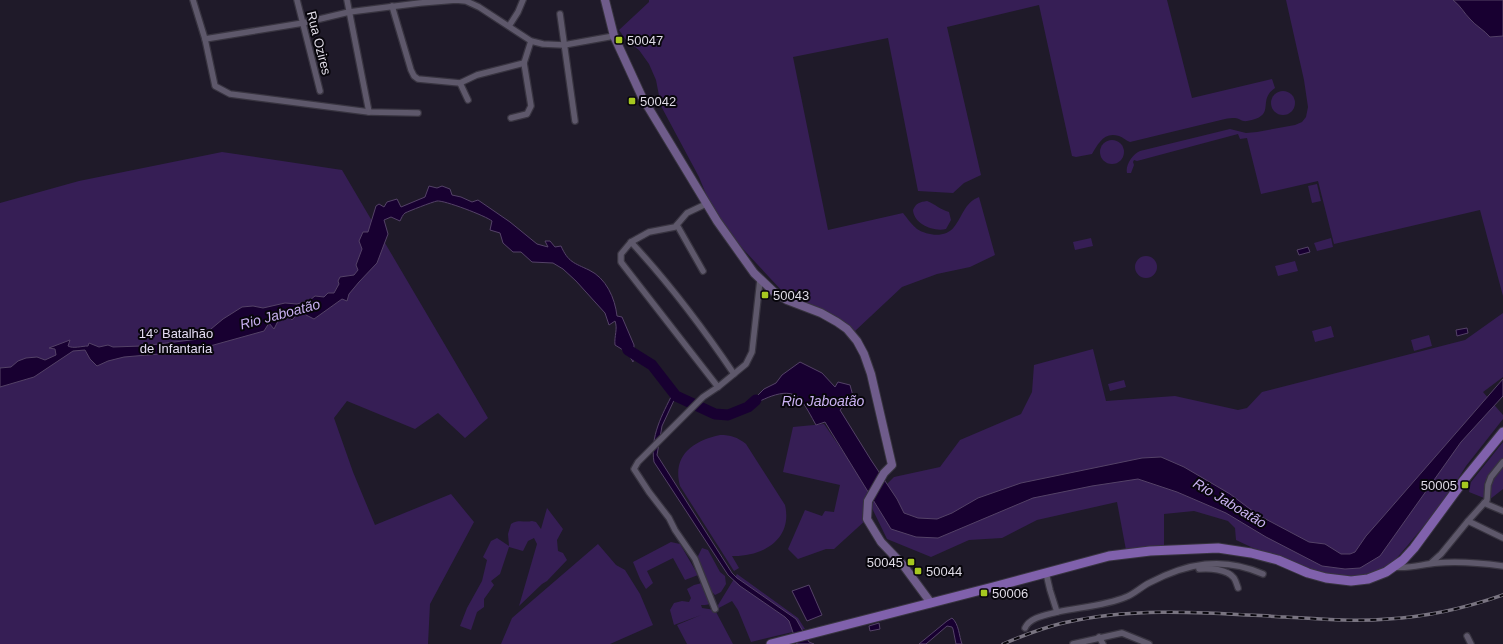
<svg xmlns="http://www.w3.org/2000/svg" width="1503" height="644" viewBox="0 0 1503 644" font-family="Helvetica,sans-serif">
	<rect width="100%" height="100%" fill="#1f1a29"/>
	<g fill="#361e55">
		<path d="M 649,0 L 1167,0 L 1192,98 L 1272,79 L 1275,88 C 1256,101 1278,116 1247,121 C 1242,122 1239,118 1235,118 C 1232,118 1228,118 1225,119 L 1130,142 C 1126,141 1123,137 1119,136 C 1104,131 1098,144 1092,154 L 1076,157 L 1072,156 L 1039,5 L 947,27 L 981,175 L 964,183 L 953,193 L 918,191 L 888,38 L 793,57 L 828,230 L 903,213 C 907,218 912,225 917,229 C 928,236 946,238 954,227 C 963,216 964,203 979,197 L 995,255 L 970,267 L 937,274 L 902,287 L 855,331 L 823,312 L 783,292 L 717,221 L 699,177 L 661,106 L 656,80 L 649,64 L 639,50 L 626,40 L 619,30 L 649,2 Z"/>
		<path d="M 1286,0 L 1503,0 L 1503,296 L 1480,210 L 1334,244 L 1318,181 L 1261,194 L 1247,138 L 1240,139 L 1238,134 L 1137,161 L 1134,160 L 1133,162 L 1134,165 L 1131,173 L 1127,173 C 1125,165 1133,154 1140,151 L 1230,129 L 1246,133 L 1257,132 L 1295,125 L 1302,122 L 1306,117 L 1308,107 L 1304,80 Z"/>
		<circle cx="1283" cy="103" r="12"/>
		<circle cx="1112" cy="152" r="12"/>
		<path d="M 222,152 L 342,170 L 488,418 L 465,438 L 438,413 L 415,429 L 347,401 L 334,418 L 353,472 L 375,525 L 451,494 L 474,522 L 430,604 L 428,644 L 0,644 L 0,203 L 79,181 Z"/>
		<path d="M 1317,184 L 1321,201 L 1312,203 L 1308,186 Z"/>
		<path d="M 927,201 C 935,204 941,210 949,212 L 951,220 L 946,229 C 933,232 914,224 913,210 C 916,203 920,202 927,201 Z"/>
		<path d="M 1091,238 L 1093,246 L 1075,250 L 1073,242 Z"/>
		<path d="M 1331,238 L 1333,247 L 1317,251 L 1314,243 Z"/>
		<circle cx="1146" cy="267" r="11"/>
		<path d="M 1295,261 L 1298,271 L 1278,276 L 1275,266 Z"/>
		<path d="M 1503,313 L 1503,377 L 1483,392 L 1503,415 L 1503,419 L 1466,466 L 1443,503 L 1408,545 L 1389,567 L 1372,575 L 1350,578 L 1309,570 L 1266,554 L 1236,540 L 1235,528 L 1228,521 L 1194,511 L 1164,514 L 1164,547 L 1126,550 L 1117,502 L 1037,520 L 1002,538 L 969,540 L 931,557 L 887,539 L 869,502 L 894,477 L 940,467 L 960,440 L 1021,414 L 1032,392 L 1034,365 L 1093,349 L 1106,401 L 1175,396 L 1238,410 L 1247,408 L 1262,392 L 1465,340 Z"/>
		<path d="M 1331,326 L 1334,337 L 1315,342 L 1312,331 Z"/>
		<path d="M 1429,335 L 1432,346 L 1414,351 L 1411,340 Z"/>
		<path d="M 1124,380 L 1126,387 L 1110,391 L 1108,384 Z"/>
		<path d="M 824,424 L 866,485 L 870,497 L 867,519 L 834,549 L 826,549 L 798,559 L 788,549 L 805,510 L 822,516 L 825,511 L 834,512 L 840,485 L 783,472 L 793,427 Z"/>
		<path d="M 720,435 C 731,435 737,437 746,444 L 785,505 C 793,539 763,557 732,556 L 739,568 L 734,571 L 680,486 C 672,456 692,441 720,435 Z"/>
		<path d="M 1503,442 L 1503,489 L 1489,500 L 1469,492 L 1471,482 Z"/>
		<path d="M 547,508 L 563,529 L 557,540 L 558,551 L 563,553 L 567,560 L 547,581 L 542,584 L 519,606 L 537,544 L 534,538 L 528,541 L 523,551 L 509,547 L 500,574 L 491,581 L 494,585 L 484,599 L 484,607 L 477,612 L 471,630 L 460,626 L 467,608 L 482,581 L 487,560 L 483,557 L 491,541 L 497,538 L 509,546 L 508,534 L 511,524 C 519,519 524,523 532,521 L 536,522 L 541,529 Z"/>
		<path d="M 671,542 L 680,544 L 698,575 L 685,580 L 673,558 L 647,571 L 653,583 L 646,589 L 640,579 L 633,562 Z"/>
		<path d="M 598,544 L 616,565 L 625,570 L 640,594 L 653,625 L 610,644 L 501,644 L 512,618 Z"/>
		<path d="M 702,548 L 708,550 L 720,572 L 725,576 L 726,584 L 721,592 L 715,595 L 712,592 L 715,600 C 711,605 706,605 701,605 L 702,608 L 715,610 L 737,574 L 798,618 L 805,629 L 751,642 L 738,610 L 732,601 L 715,610 L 733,644 L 687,644 L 677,625 L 701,615 L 674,625 L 670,610 L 674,603 L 682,601 L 689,602 L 691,598 L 687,589 L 694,585 L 702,583 L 711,590 L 707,583 L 697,558 Z"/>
	</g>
	<g fill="#180031" stroke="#544267">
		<path d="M 1453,0 L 1503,0 L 1503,36 L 1490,37 C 1484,30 1476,26 1470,19 C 1464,13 1460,5 1453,0 Z"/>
		<path d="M 429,186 L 437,188 L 442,186 L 450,189 L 452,195 L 461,197 L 472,202 L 478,200 L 510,222 L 537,244 L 548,247 L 545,241 L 550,241 L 555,247 L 561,246 C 568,262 574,263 589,270 C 606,278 615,298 617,316 L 622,317 L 634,345 L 633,362 L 628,353 L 615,345 C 614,336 618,329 615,321 L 609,325 L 605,313 L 576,281 L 563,269 L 553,263 L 532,262 L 521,252 L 513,252 L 503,243 L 500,233 L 490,230 L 492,221 C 486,216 444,200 437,201 C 432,202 409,211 405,213 C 403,214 401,219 400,221 L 391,217 L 384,220 L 388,234 L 377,263 L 359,282 L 349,294 L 347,301 L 342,299 L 314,319 L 306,315 L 301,310 L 292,320 L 285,313 L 280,317 L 274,329 L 269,323 L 264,331 L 210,346 L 159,354 L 124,357 L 108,361 L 97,366 L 90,359 L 85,350 L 73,351 L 34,377 L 0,387 L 0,368 L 11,367 L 18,361 L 26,358 L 37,357 L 45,360 L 56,355 L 55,349 L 49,348 L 70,340 L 68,346 C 73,349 82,346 88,346 L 89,343 L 99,347 L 108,345 L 113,347 L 142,346 L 199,339 L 223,319 L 242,307 L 253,306 L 263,308 L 285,303 L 297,304 L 310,300 L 315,296 L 324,297 L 328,293 L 334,293 L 339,284 L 338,281 L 340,277 L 354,275 L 358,270 L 356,265 L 362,249 L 359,241 L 363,232 L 368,232 L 376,206 L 379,204 L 384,207 L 387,202 L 397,199 L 401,207 L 425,197 Z"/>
		<path d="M 1308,247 L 1310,252 L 1299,255 L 1297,250 Z"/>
		<path d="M 1467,328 L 1468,333 L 1457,336 L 1456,330 Z"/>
		<path d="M 800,362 L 822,373 L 835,387 L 838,382 L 850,385 L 853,396 L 840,410 L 871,460 L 897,499 L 904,513 L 918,518 L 937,519 L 952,513 L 978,498 L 1021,483 L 1142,458 L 1161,457 L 1184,467 L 1230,494 L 1258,515 L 1309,542 L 1325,544 L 1341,554 L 1350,554 L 1355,552 L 1366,536 L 1381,519 L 1503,379 L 1503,396 L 1461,442 L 1380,556 L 1360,568 L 1345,569 L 1322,566 L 1266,537 L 1226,513 L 1177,492 L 1138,479 L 1092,486 L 1033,498 L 938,538 L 916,537 L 891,529 L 825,422 L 816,425 C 812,418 805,404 799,398 C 785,385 759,402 744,409 L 764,389 L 776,383 L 782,375 Z"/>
		<path d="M 673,393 L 676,396 L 662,426 L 657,455 L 732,573 L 737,578 L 796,619 L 809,642 L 814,644 L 797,644 L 789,621 L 785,617 L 740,586 L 728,575 L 654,462 C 650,436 662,415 673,393 Z"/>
		<path d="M 809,585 L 822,615 L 807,621 L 792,591 Z"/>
		<path d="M 952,618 C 959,624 959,636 962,644 L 956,644 L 953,629 L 952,627 L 947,626 L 926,644 L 919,644 L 947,621 Z"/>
		<path d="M 879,623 L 880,629 L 870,631 L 869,626 Z"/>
	</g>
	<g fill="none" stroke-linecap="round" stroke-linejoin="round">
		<path stroke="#180031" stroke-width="11" d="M 625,342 L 628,350 L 652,365 L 676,396 L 715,414 L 728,415 L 748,407 L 756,400"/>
		<g stroke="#383440" stroke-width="8">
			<g id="street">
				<path d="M 193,0 L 205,39 L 215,86 L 230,94 L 369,112 L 418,113"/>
				<path d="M 297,0 L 320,91"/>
				<path d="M 347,0 L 369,112"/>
				<path d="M 392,6 L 411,70 L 414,76 L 418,79 L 460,83 L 477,75 L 524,63"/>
				<path d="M 560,14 L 575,121"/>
				<path d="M 509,26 L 518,12 L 523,0"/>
				<path d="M 205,39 L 303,23 L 349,12 L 420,3 L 456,0 L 466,1 L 479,7 L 531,41 L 543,44 L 564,45 L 614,36"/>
				<path d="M 460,83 L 468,100"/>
				<path d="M 511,118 L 527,114 L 531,106 L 524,63 L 531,41"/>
				<path d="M 677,225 L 703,271"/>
				<path d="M 631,242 L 649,232 L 675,227 L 687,213 L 706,204"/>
				<path d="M 718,387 L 624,266 L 621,262 L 621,254 L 631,242 C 669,283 703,328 734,374"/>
				<path d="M 1484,503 L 1503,511"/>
				<path d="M 1468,521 L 1487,500 L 1488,485 L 1491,477 L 1503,462"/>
				<path d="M 1431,563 L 1441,554 L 1468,521 L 1503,538"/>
				<path d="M 1394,567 C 1409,569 1423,564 1437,563 C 1460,561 1481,563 1503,566"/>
				<path d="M 1199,569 C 1209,568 1227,569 1234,578 C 1236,581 1237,585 1238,588"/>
				<path d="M 715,609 L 695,559 L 675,530 L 669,518 L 649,492 L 634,469 L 638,462 L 703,397 L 718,387 L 746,364 L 752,352 L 760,280"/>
				<path d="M 1057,612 C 1080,607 1105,606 1126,597 C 1134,594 1141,587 1149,583 C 1187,563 1223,556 1263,574"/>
				<path d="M 1025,628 C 1030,617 1047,615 1057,612 L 1050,590 L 1046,573"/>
				<path d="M 1467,636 L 1471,644"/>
				<path d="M 1099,637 L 1103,644"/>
				<path d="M 1073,644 L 1122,633 L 1149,644"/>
			</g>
		</g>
		<g stroke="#383440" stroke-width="10">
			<path id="secondary" d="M 605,0 L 614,36 L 642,97 L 717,221 L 754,273 L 774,292 L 787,300 L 821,313 L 837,322 L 847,329 L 857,341 L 864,354 L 871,374 L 892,465 L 884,473 L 868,501 L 867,519 L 881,542 L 903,565 L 931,603"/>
		</g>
		<g stroke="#383440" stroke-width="11">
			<path id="primary" d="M 771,644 L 993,587 L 1109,556 L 1150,551 L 1218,548 L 1251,553 L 1278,560 L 1308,573 L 1326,578 L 1351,581 L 1368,579 L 1386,572 L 1403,560 L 1414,548 L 1464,480 L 1503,432"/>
		</g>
		<use href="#street" stroke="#5e586b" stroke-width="5.5"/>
		<use href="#secondary" stroke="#6f5c8b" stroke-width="8"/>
		<use href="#primary" stroke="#8061ac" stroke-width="9"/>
		<g stroke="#797481" stroke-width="3.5">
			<path id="rail" d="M 1003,644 C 1022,636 1042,628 1063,623 C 1136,606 1211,613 1285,617 C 1319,619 1354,622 1388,619 C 1427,617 1466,608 1503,595"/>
		</g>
		<use href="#rail" stroke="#08060c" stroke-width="2" stroke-dasharray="6" stroke-linecap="butt"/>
	</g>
	<g fill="#a6c820" stroke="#08060c" stroke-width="1.5">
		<rect x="615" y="36" width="8" height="8" rx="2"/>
		<rect x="628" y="97" width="8" height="8" rx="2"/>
		<rect x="761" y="291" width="8" height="8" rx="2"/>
		<rect x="1461" y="481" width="8" height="8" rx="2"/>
		<rect x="907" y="558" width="8" height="8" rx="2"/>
		<rect x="914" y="567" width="8" height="8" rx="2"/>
		<rect x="980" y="589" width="8" height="8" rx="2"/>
	</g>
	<g text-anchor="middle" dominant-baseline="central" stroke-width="4" stroke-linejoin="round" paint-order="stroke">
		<g font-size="13" fill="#dfdbe6" stroke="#08060c" text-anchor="start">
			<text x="627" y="40">50047</text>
			<text x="640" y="101">50042</text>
			<text x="773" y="295">50043</text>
			<text x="1457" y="485" text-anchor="end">50005</text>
			<text x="903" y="562" text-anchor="end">50045</text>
			<text x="926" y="571">50044</text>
			<text x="992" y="593">50006</text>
		</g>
		<g font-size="13" fill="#dfdbe6" stroke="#08060c">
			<text transform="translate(319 43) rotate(76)">Rua Ozires</text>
		</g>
		<g font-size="13" fill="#e3dcf2" stroke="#08060c">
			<text x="176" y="333">14° Batalhão<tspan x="176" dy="15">de Infantaria</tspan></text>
		</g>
		<g font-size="14" font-style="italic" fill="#c9b1f1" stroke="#08060c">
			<text transform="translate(280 314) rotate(-15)">Rio Jaboatão</text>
			<text x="823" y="401">Rio Jaboatão</text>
			<text transform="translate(1230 503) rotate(31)">Rio Jaboatão</text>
		</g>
	</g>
</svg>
